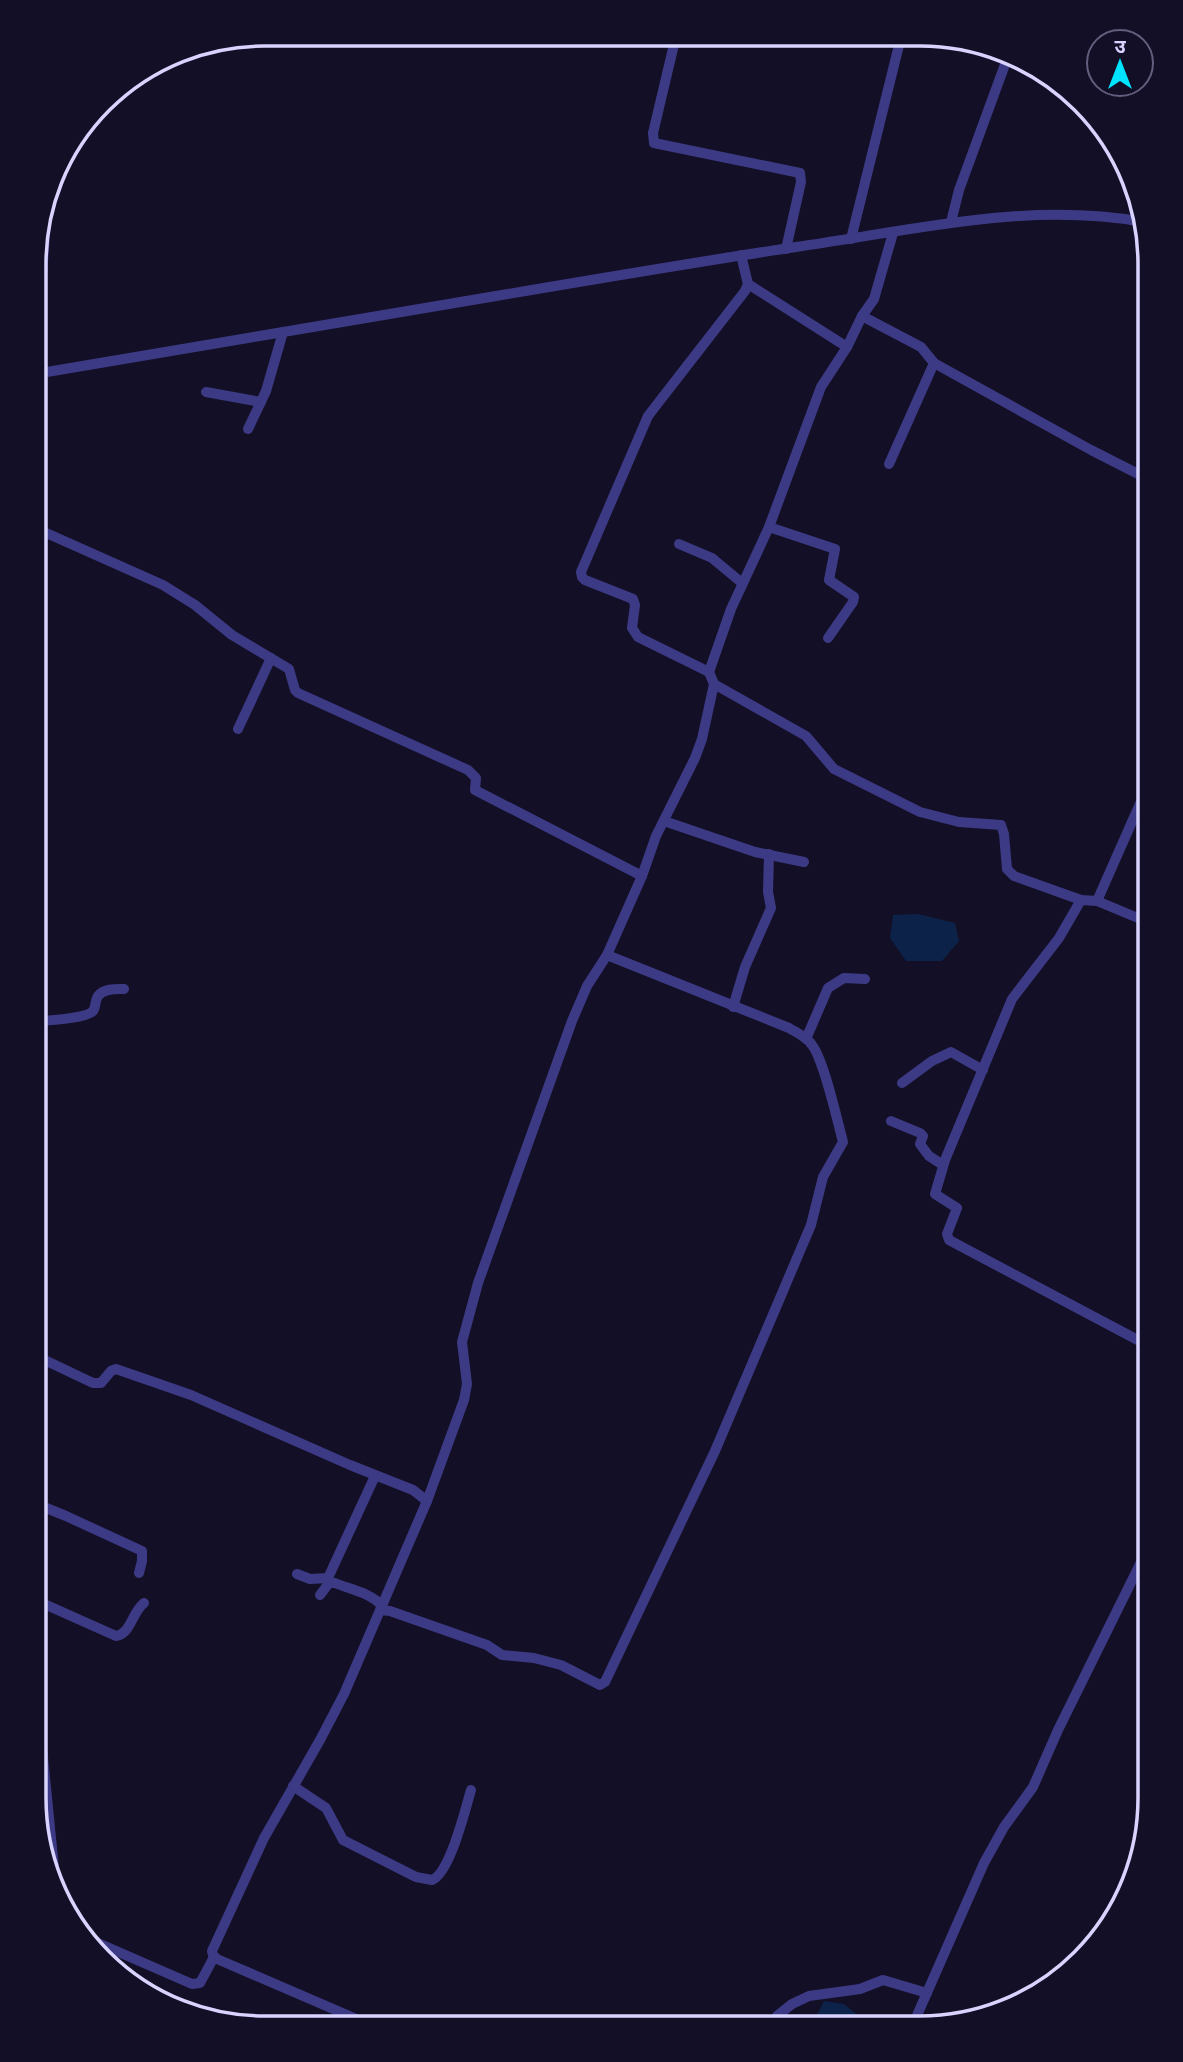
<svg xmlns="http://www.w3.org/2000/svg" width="1183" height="2062" viewBox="0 0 1183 2062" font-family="'DM Sans','Noto Sans Devanagari',sans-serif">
	<rect width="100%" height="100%" fill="#130f26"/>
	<g fill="#0c2248">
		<path d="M 918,914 L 955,923 L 959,941 L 942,961 L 906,961 L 890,938 L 893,915 Z"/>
		<path d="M 824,2001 L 844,2004 L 860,2017 L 855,2029 L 810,2028 Z"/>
	</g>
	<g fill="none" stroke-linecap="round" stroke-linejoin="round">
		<g stroke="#3d3a85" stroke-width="10">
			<path d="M 676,36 L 653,133 L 654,143 L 800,173 L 801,182 L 786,249"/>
			<path d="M 951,222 L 959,190 L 1007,59"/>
			<path d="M 851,239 L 901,37"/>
			<path d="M 748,284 L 847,347"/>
			<path d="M 862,316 L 921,347 L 934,363 L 1091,450 L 1150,480"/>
			<path d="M 35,372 L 48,193"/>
			<path d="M 35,374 C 189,348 342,322 496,296 C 596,279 696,262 796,247 C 910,231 1027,201 1143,222"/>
			<path d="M 206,392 L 261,402"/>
			<path d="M 248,429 L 266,391 L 283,332"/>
			<path d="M 889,464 L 934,363"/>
			<path d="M 769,527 L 835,549 L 829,580 L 854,597 L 853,602 L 828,638"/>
			<path d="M 35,528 L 163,585 L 195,605 L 232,635 L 289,669 L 295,690 L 298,693 L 468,770 L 476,778 L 475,790 L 642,876"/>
			<path d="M 679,544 L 712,558 L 742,583"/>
			<path d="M 709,672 L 638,637 L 632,628 L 635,605 L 633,599 L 585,580 L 582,577 L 581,572 L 648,416 L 745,291 L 748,284 L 741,255"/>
			<path d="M 714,684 L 806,736 L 834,769 L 920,812 L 959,822 L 1001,825 L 1004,834 L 1007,869 L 1014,876 L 1081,900 L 1097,901"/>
			<path d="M 238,729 L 271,658"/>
			<path d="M 664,821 L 755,852 L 804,862"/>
			<path d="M 1081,900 L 1059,938 L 1012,999 L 945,1160 L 935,1194 L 957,1208 L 947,1234 L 949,1240 L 1149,1346"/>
			<path d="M 1150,923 L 1097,901 L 1150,781"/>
			<path d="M 733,1007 L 745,967 L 771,908 L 768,892 L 769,854"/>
			<path d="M 34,1020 C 43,1022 87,1018 93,1011 C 96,1007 95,1000 98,996 C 104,988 117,989 124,989"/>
			<path d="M 806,1039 L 828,988 L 844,978 L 865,979"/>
			<path d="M 902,1083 L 932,1061 L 951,1052 L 983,1070"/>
			<path d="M 891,1121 L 920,1133 L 923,1136 L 920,1144 L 929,1156 L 943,1165"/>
			<path d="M 34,1355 L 93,1383 L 101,1383 L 111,1371 L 116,1369 L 191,1395 L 350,1465 L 413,1490 L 427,1501 L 344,1694 L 320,1740 L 264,1838 L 212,1951 L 213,1955 L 217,1959 L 375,2027"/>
			<path d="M 427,1501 L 464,1400 L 467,1384 L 462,1342 L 478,1283 L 572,1021 L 587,986 L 607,955 L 642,876 L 656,836 L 695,758 L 702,739 L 714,684 L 709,672 L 731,609 L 769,527 L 821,387 L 847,347 L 862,316 L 874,299 L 893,233"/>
			<path d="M 34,1503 L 66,1516 L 142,1551 L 142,1561 L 139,1573"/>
			<path d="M 297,1574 L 310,1579 L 328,1578 L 375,1476"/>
			<path d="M 320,1595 L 329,1583 L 335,1583 C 349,1589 371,1593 381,1605"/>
			<path d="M 33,1599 L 116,1636 C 131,1634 132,1612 144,1603"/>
			<path d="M 380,1610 L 390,1611 L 487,1645 L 502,1655 L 534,1658 L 561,1665 L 600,1685 L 605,1682 L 715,1451 L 811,1225 L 823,1177 L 843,1142 C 837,1120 824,1060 812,1045 C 807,1037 797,1033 789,1028 L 607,955"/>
			<path d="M 33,1657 L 56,1888"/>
			<path d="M 293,1786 L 326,1808 L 343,1840 L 416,1877 L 432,1880 C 450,1873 465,1810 471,1790"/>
			<path d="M 91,1940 L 192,1984 L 200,1983 L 214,1957"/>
			<path d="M 777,2016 L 792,2004 L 809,1996 L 860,1989 L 883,1980 L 927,1993"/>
			<path d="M 911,2029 L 984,1863 L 1004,1827 L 1033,1787 L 1058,1730 L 1149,1546"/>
		</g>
	</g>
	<path d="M0 0H1183V2062H0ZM264 46H920A218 218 0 0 1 1138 264V1798A218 218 0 0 1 920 2016H264A218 218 0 0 1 46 1798V264A218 218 0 0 1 264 46Z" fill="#130f26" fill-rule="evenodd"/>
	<path fill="none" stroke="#d9d4ff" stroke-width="3.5" d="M264 46H920A218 218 0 0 1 1138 264V1798A218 218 0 0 1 920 2016H264A218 218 0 0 1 46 1798V264A218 218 0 0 1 264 46Z"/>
	<g transform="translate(1120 63)"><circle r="33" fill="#130f26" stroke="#625e7d" stroke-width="2"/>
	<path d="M0-5L12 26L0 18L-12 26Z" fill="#00e5ff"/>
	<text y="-10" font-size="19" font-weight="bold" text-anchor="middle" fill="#d9d4ff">उ</text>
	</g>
</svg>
